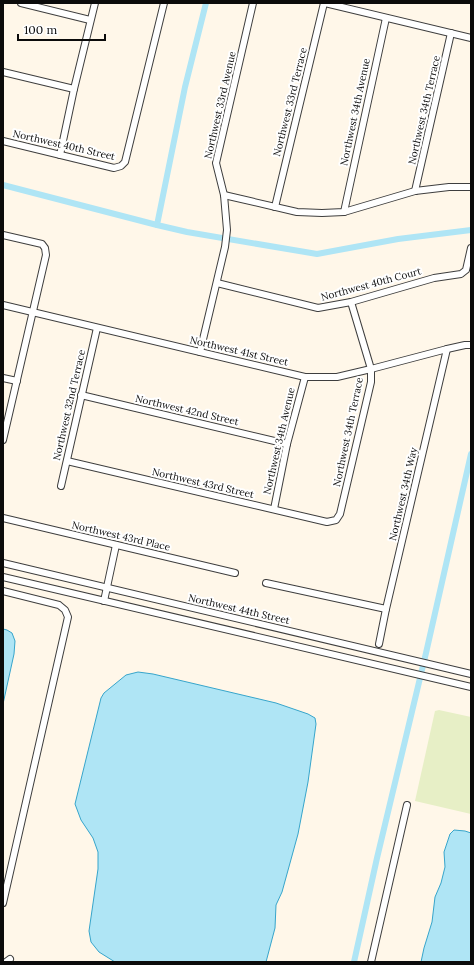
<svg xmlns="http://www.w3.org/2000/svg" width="474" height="965" viewBox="0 0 474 965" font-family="Lora,serif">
	<rect width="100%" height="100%" fill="#fff7e9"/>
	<path fill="#e7efc6" d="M 439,710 L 471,717 L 471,814 L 415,801 L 435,711 Z"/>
	<g fill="#afe5f5" stroke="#37a5cb">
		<path d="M 3,629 L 7,630 L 12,633 L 15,641 L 14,654 L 3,704 Z"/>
		<path d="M 138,672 L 153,674 L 276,703 L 308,714 L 315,718 L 316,724 L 308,782 L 298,834 L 282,892 L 276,905 L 275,928 L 266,962 L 115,962 L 99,952 L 91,942 L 89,931 L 98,869 L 98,852 L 93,838 L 81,820 L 75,804 L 101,698 L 104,693 L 126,675 Z"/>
		<path d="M 454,830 L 465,831 L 471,833 L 471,962 L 421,962 L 424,948 L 432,922 L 435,897 L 441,883 L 445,867 L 444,852 L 450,834 Z"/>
	</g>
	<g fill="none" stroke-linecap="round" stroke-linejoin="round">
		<g stroke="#afe5f5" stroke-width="6">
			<path d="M 206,3 L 185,87 L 157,225 L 187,232 L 317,254 L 398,239 L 471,230"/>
			<path d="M 3,185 L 157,225"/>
			<path d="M 354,962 L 377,858 L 426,653 L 471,454"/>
		</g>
		<g stroke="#3e3e3e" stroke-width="8">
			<g id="minor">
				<path d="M 21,3 L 90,20"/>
				<path d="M 325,3 L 471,38"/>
				<path d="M 3,72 L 74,89"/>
				<path d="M 3,141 L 114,168 L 121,166 L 125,162 L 164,3"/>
				<path d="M 60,155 L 74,89 L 95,3"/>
				<path d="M 415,191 L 451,33"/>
				<path d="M 224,195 L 297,212 L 322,213 L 344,212 L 415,191 L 449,187 L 471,187"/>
				<path d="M 275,207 L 324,3"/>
				<path d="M 344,212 L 386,18"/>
				<path d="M 3,235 L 42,244 L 45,248 L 46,255 L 3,440"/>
				<path d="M 217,283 L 318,308 L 351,302 L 434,278 L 461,274 L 466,270 L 471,248"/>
				<path d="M 3,305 L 305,377 L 337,377 L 371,369 L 447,349 L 465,345 L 471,345"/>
				<path d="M 200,352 L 225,247 L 227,230 L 224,195 L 216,163 L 253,3"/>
				<path d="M 3,378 L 17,381"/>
				<path d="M 81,395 L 287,444"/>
				<path d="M 67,461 L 327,522 L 336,520 L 340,514 L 371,382 L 371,369 L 351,302"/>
				<path d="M 61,486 L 97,328"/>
				<path d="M 274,509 L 287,444 L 305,377"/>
				<path d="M 3,518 L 235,573"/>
				<path d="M 3,563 L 471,674"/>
				<path d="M 3,577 L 471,687"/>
				<path d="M 266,583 L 386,609"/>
				<path d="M 3,591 L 59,605 L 65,610 L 68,617 L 3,903"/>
				<path d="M 104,601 L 116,545"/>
				<path d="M 379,644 L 386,609 L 447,349"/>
				<path d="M 6,962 L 10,959"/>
				<path d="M 371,962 L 407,805"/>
			</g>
		</g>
		<use href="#minor" stroke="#fff" stroke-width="6"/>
	</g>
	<g text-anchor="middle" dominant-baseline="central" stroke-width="4" stroke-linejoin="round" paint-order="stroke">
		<g font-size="10" fill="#0b0b0b" stroke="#fff">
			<text transform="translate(290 102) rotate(-76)">Northwest 33rd Terrace</text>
			<text transform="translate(220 105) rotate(-77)">Northwest 33rd Avenue</text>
			<text transform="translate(424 110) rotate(-77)">Northwest 34th Terrace</text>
			<text transform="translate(355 112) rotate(-78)">Northwest 34th Avenue</text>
			<text transform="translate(64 145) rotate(13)">Northwest 40th Street</text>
			<text transform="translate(371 284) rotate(-15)">Northwest 40th Court</text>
			<text transform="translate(239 351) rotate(13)">Northwest 41st Street</text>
			<text transform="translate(69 405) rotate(-77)">Northwest 32nd Terrace</text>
			<text transform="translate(187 410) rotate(13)">Northwest 42nd Street</text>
			<text transform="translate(348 432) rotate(-78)">Northwest 34th Terrace</text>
			<text transform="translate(279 441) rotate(-77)">Northwest 34th Avenue</text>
			<text transform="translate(203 483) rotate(13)">Northwest 43rd Street</text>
			<text transform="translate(403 494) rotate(-77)">Northwest 34th Way</text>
			<text transform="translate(121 536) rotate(13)">Northwest 43rd Place</text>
			<text transform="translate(239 609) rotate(13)">Northwest 44th Street</text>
		</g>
	</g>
	<rect width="474" height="965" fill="none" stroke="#0b0b0b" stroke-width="8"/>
	<path d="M18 34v6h87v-6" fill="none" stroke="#0b0b0b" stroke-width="2"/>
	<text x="24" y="34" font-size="12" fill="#0b0b0b" stroke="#ffffff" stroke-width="3" paint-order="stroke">100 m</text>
</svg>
